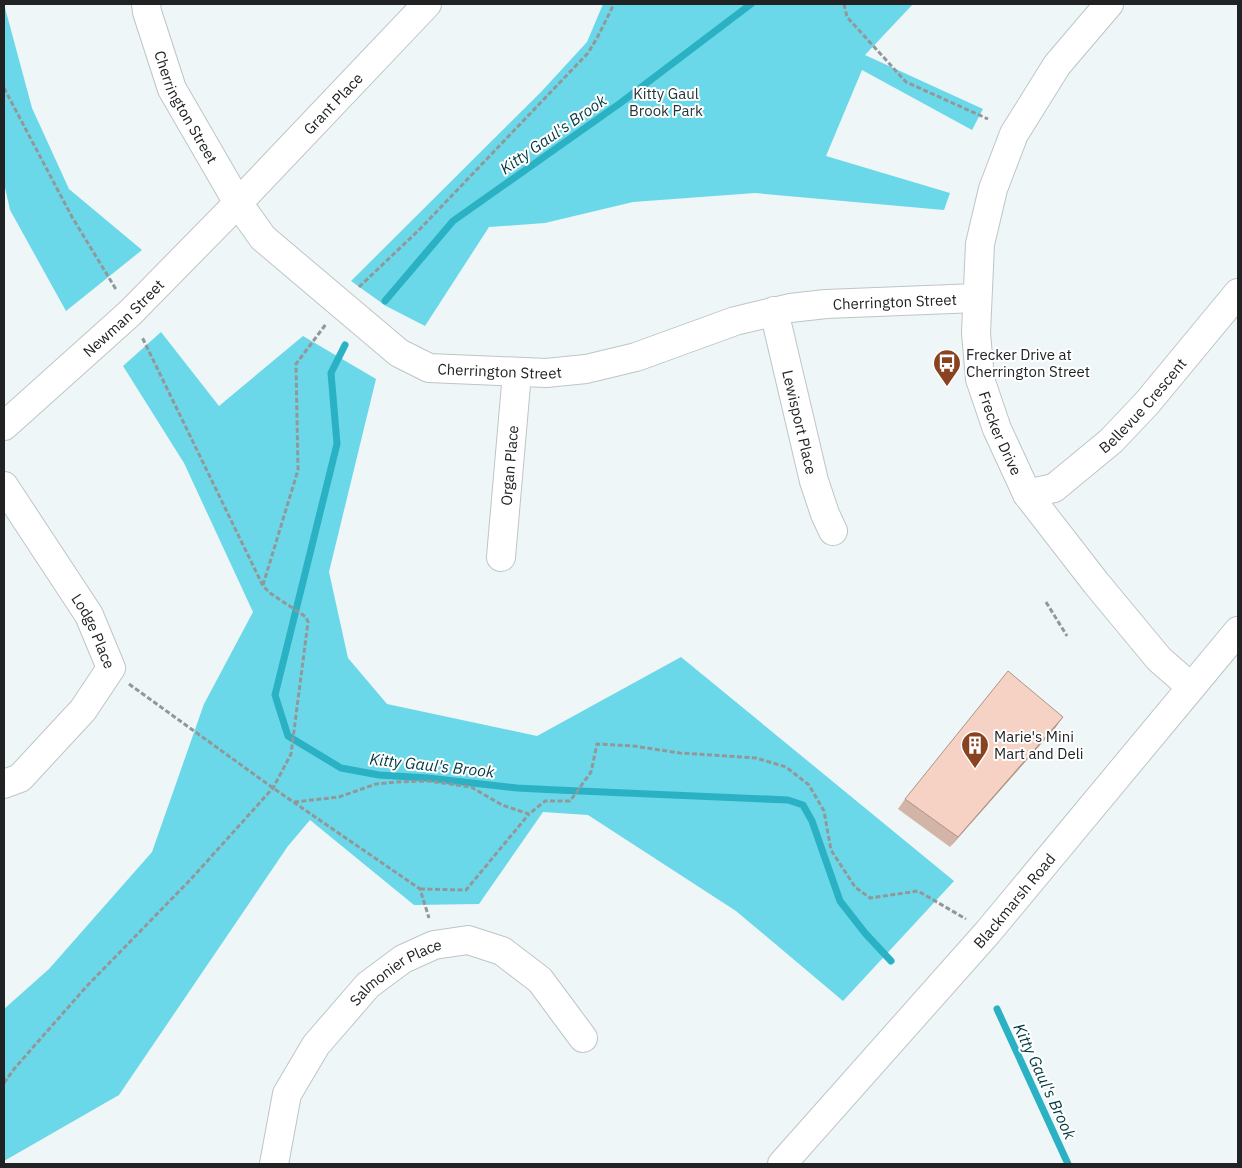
<svg xmlns="http://www.w3.org/2000/svg" width="1242" height="1168" viewBox="0 0 1242 1168" font-family="'IBM Plex Sans',sans-serif">
	<rect width="100%" height="100%" fill="#eef6f7"/>
	<g fill="#6ad8e8">
		<path d="M 4,4 L 32,108 L 69,189 L 142,250 L 66,311 L 10,210 L 4,183 Z"/>
		<path d="M 603,4 L 913,4 L 865,55 L 983,109 L 972,130 L 862,70 L 826,156 L 950,193 L 944,210 L 755,193 L 633,202 L 545,223 L 489,227 L 425,326 L 386,306 L 351,281 L 541,92 L 587,42 Z"/>
		<path d="M 161,332 L 219,406 L 303,336 L 376,379 L 329,572 L 348,658 L 387,704 L 537,736 L 681,657 L 954,881 L 843,1001 L 736,911 L 588,815 L 543,812 L 479,904 L 414,905 L 310,820 L 288,846 L 119,1095 L 4,1161 L 4,1009 L 49,969 L 152,852 L 204,704 L 253,612 L 184,463 L 123,366 Z"/>
	</g>
	<g fill="none" stroke-linecap="round" stroke-linejoin="round">
		<g stroke="#2ab1c3" stroke-width="7">
			<path d="M 385,301 L 453,221 L 619,104 L 751,4"/>
			<path d="M 345,345 L 331,373 L 337,444 L 275,695 L 288,736 L 341,768 L 379,775 L 428,778 L 517,788 L 557,790 L 788,800 L 803,805 L 812,821 L 840,901 L 865,933 L 891,961"/>
			<path d="M 997,1009 L 1068,1164"/>
		</g>
		<g stroke="#bec5c6" stroke-width="30">
			<g id="minor">
				<path id="s1" d="M 146,4 L 147,12 L 172,89 L 238,203 L 263,238 L 399,353 L 429,368 L 546,373 L 586,369 L 636,357 L 735,321 L 790,308 L 826,304 L 977,298"/>
				<path id="s2" d="M 1109,4 L 1057,65 L 1014,134 L 993,189 L 980,244 L 976,333 L 980,379 L 997,429 L 1027,494 L 1096,583 L 1159,659 L 1191,687"/>
				<path id="s3" d="M 774,311 L 814,481 L 825,514 L 833,531"/>
				<path id="s4" d="M 4,426 L 130,313 L 238,203 L 427,4"/>
				<path id="s5" d="M 4,486 L 89,615 L 111,668 L 83,710 L 20,778 L 4,784"/>
				<path id="s6" d="M 1027,494 L 1054,488 L 1111,441 L 1147,403 L 1238,293"/>
				<path id="s7" d="M 501,557 L 517,373"/>
				<path id="s8" d="M 274,1164 L 287,1094 L 316,1045 L 368,985 L 403,959 L 434,945 L 468,940 L 502,951 L 540,980 L 583,1038"/>
			</g>
		</g>
		<g stroke="#bec5c6" stroke-width="30">
			<g id="major">
				<path id="s9" d="M 782,1164 L 988,932 L 1238,631"/>
			</g>
		</g>
		<g stroke="#929899" stroke-width="3" stroke-dasharray="5 2.5" stroke-linecap="butt">
			<path d="M 844,4 L 847,17 L 906,82 L 988,119"/>
			<path d="M 4,88 L 72,217 L 117,291"/>
			<path d="M 359,287 L 420,229 L 588,53 L 597,38 L 614,4"/>
			<path d="M 263,585 L 298,470 L 296,364 L 326,324"/>
			<path d="M 1046,602 L 1067,636"/>
			<path d="M 129,684 L 273,788 L 420,889 L 429,918"/>
			<path d="M 294,802 L 339,797 L 376,784 L 397,782 L 428,781 L 471,787 L 502,805 L 529,814 L 545,801 L 570,801 L 591,772 L 597,744 L 634,746 L 680,753 L 756,758 L 786,767 L 809,785 L 824,811 L 831,850 L 855,887 L 870,898 L 918,891 L 966,919"/>
			<path d="M 420,889 L 466,890 L 529,814"/>
			<path d="M 4,1083 L 14,1069 L 86,987 L 191,879 L 273,788 L 291,754 L 308,622 L 306,617 L 270,593 L 263,586 L 142,337"/>
		</g>
		<use href="#minor" stroke="#fff" stroke-width="28"/>
		<use href="#major" stroke="#fff" stroke-width="28"/>
	</g>
	<path fill="#d3b5a8" d="M 1063,717 L 1055,728 L 950,847 L 898,809 L 905,799 Z"/>
	<path fill="#ac9388" d="M 1063,717 L 1055,728 L 950,847 L 958,837 Z"/>
	<path fill="#f5d2c3" stroke="#ac9388" d="M 1008,671 L 1063,717 L 958,837 L 905,799 Z"/>
	<defs>
		<g id="bus-pin" transform="scale(1.4375)"><path d="M0 17L-7.5 6A9.5 9.5 0 1 1 7.5 6Z" fill="#8a4320" stroke="#fff"/><path d="M-5-6H5V4H4V6H2V4H-2V6H-4V4H-5ZM-3.5-4V0h7V-4ZM-3.5 1.2v1.5H-2V1.2ZM2 1.2v1.5H3.5V1.2Z" fill="#fff"/></g>
		<g id="building-pin" transform="scale(1.4375)"><path d="M0 17L-7.5 6A9.5 9.5 0 1 1 7.5 6Z" fill="#8a4320" stroke="#fff"/><path d="M-4-6H4V6H1V3H-1V6H-4ZM-2.5-4.3h1.7v1.8h-1.7ZM.8-4.3h1.7v1.8H.8ZM-2.5-1h1.7V.8h-1.7ZM.8-1h1.7V.8H.8Z" fill="#fff"/></g>
	</defs>
	<g fill-rule="evenodd">
		<use href="#bus-pin" x="947" y="363"/>
		<use href="#building-pin" x="975" y="745"/>
	</g>
	<g text-anchor="middle" dominant-baseline="central" stroke-width="4" stroke-linejoin="round" paint-order="stroke">
		<g font-size="15" fill="#21373a" stroke="#fff">
			<text x="666" y="93">Kitty Gaul<tspan x="666" dy="17">Brook Park</tspan></text>
		</g>
		<g font-size="15" fill="#202223" stroke="#fff">
			<text stroke="none"><textPath href="#s4" startOffset="461">Grant Place</textPath></text>
			<text stroke="none"><textPath href="#s1" startOffset="111">Cherrington Street</textPath></text>
			<text stroke="none"><textPath href="#s1" startOffset="951">Cherrington Street</textPath></text>
			<text stroke="none"><textPath href="#s4" startOffset="161">Newman Street</textPath></text>
			<text stroke="none"><textPath href="#s1" startOffset="546">Cherrington Street</textPath></text>
			<text stroke="none"><textPath href="#s6" startOffset="149">Bellevue Crescent</textPath></text>
			<text stroke="none"><textPath href="#s3" startOffset="114">Lewisport Place</textPath></text>
			<text stroke="none"><textPath href="#s2" startOffset="470">Frecker Drive</textPath></text>
			<text stroke="none"><textPath href="#s7" startOffset="92">Organ Place</textPath></text>
			<text stroke="none"><textPath href="#s5" startOffset="171">Lodge Place</textPath></text>
			<text stroke="none"><textPath href="#s9" startOffset="351">Blackmarsh Road</textPath></text>
			<text stroke="none"><textPath href="#s8" startOffset="238">Salmonier Place</textPath></text>
		</g>
		<g font-size="15" fill="#202223" stroke="#fff" text-anchor="start">
			<text x="966" y="354">Frecker Drive at<tspan x="966" dy="17">Cherrington Street</tspan></text>
			<text x="994" y="736">Marie's Mini<tspan x="994" dy="17">Mart and Deli</tspan></text>
		</g>
		<g font-size="16" font-style="italic" fill="#003a42" stroke="#fff">
			<text transform="translate(553 134) rotate(-35)">Kitty Gaul's Brook</text>
			<text transform="translate(432 765) rotate(6)">Kitty Gaul's Brook</text>
			<text transform="translate(1045 1081) rotate(65)">Kitty Gaul's Brook</text>
		</g>
	</g>
	<rect width="1242" height="1168" fill="none" stroke="#202223" stroke-width="10"/>
</svg>
